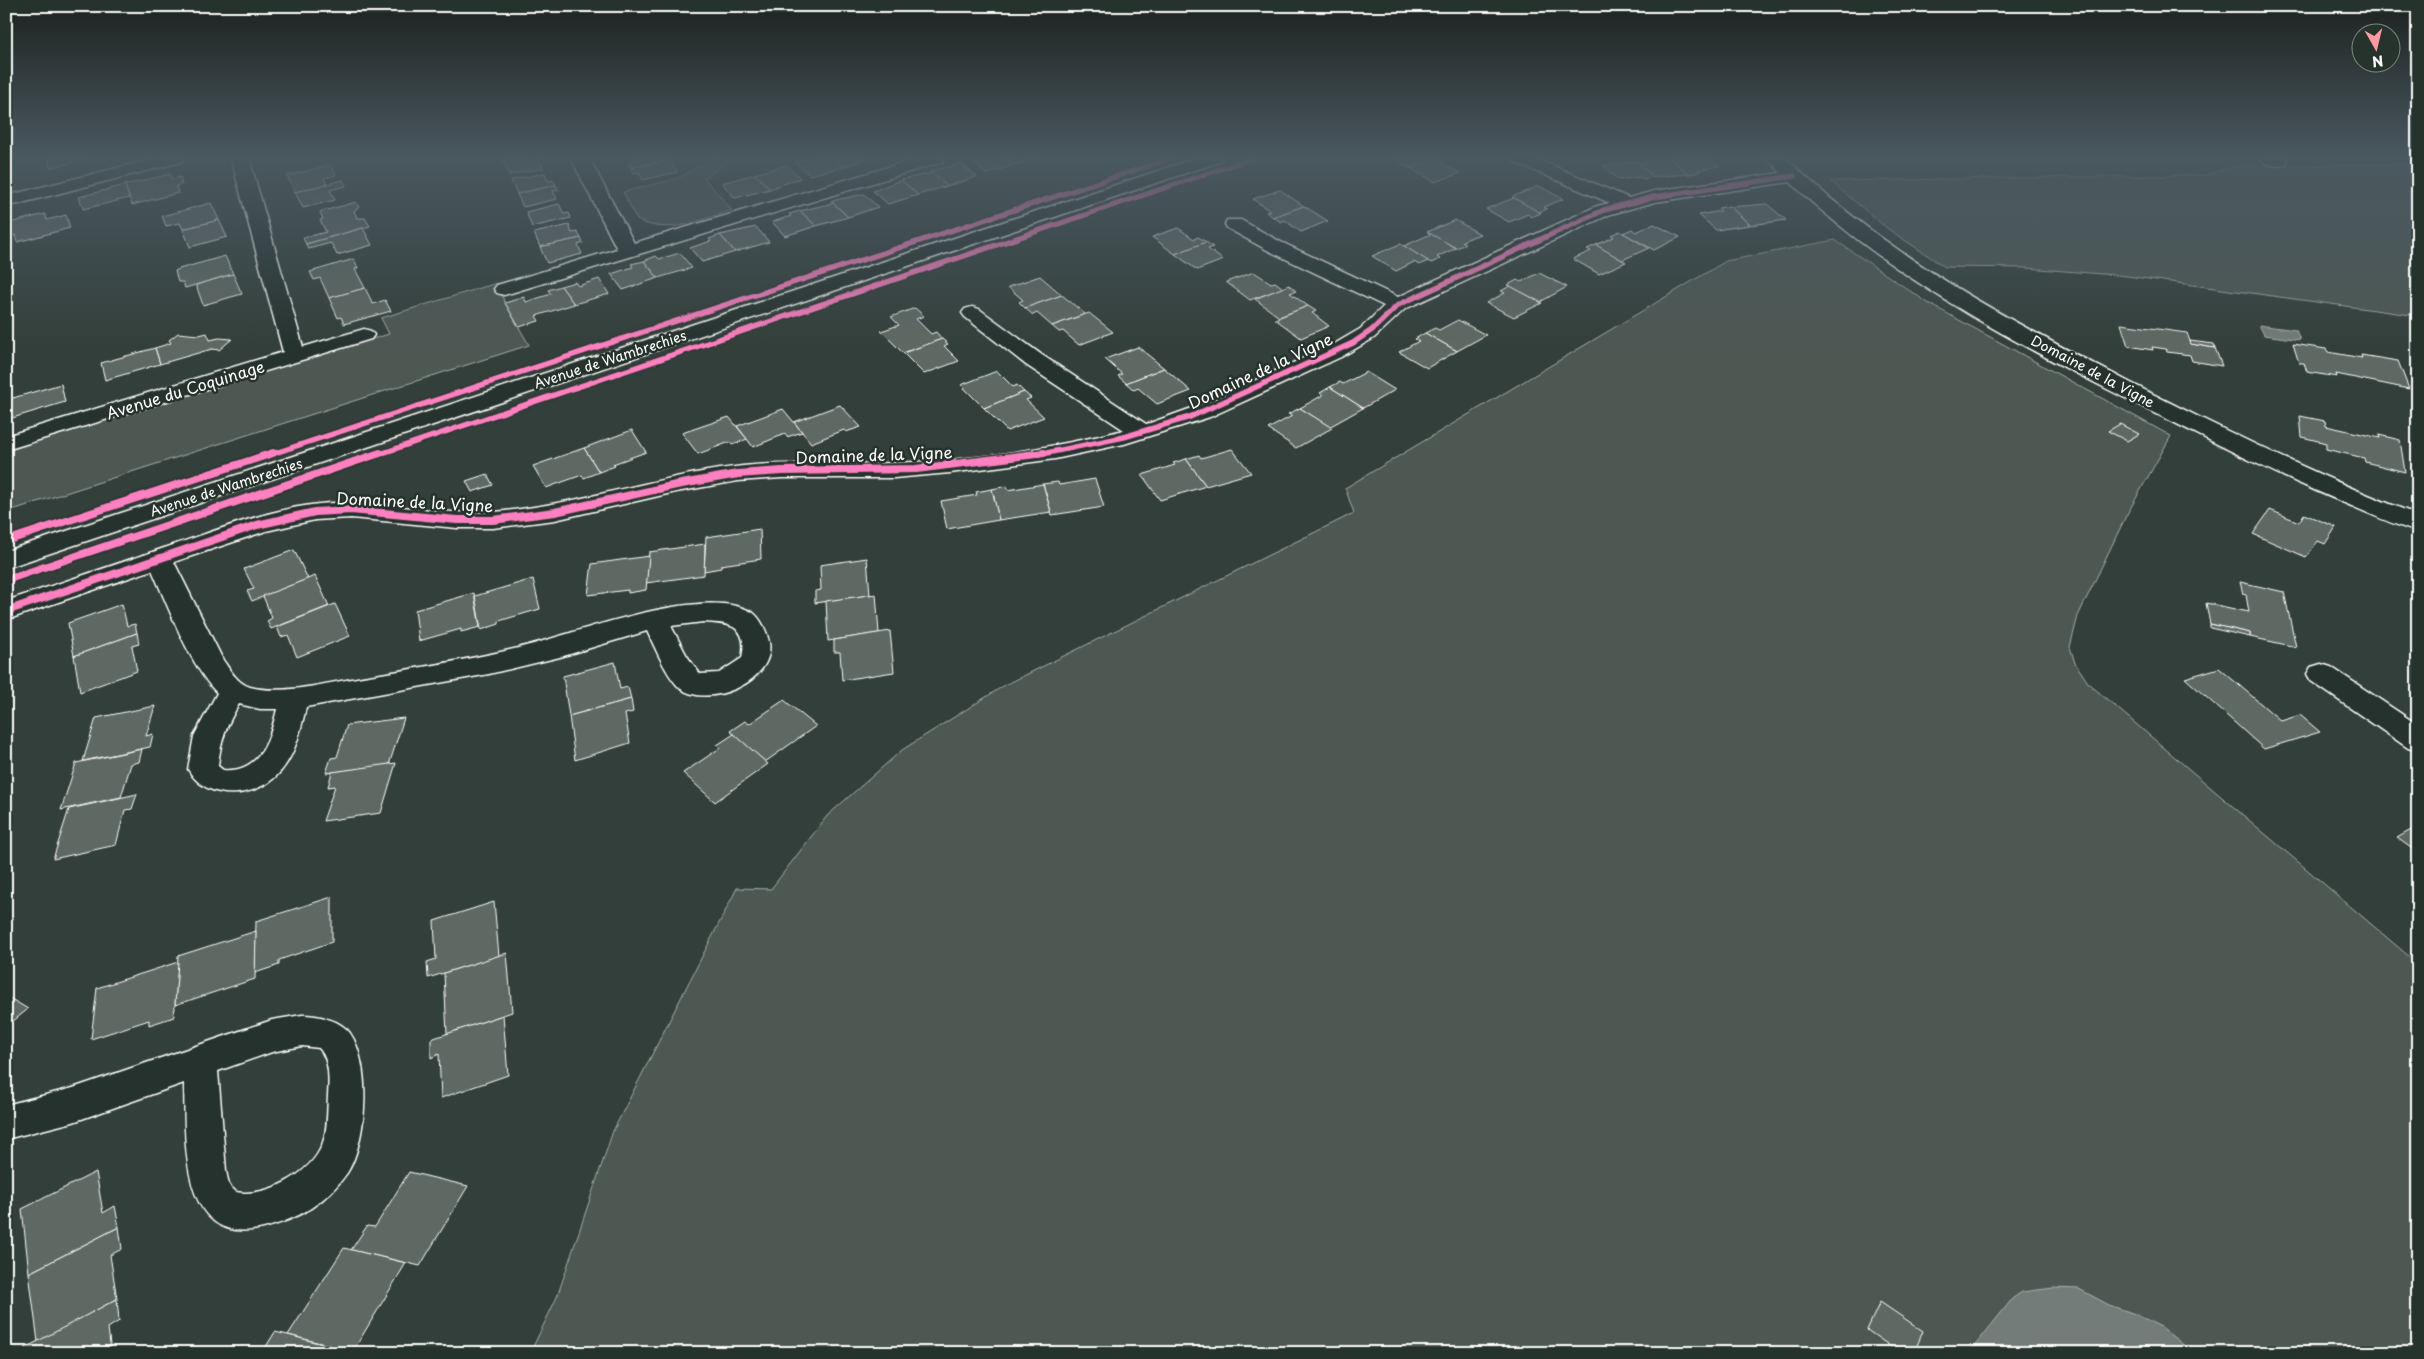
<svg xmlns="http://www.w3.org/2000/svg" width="2424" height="1359" viewBox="0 0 2424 1359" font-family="'Playpen Sans',sans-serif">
	<rect width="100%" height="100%" fill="#333f3a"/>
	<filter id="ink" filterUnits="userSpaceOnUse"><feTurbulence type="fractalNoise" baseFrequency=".02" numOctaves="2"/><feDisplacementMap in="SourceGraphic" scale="10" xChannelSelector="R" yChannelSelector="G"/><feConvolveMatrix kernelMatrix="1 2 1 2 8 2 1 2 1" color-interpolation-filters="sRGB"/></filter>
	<g filter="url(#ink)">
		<g fill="#4d5853" stroke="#a6aca9">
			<path d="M 713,158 L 734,158 L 704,178 L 732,210 C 700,220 669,236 637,220 L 623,192 L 679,178 Z"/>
			<path d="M 2418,164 L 2418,316 L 2127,276 L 2027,268 L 1945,267 L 1888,229 L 1830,181 L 2206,175 L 2235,166 Z"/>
			<path d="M 1835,240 L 1928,303 L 2171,436 L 2126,516 L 2078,616 L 2070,647 L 2075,663 L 2089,684 L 2418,964 L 2418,1353 L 530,1353 L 557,1297 L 613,1131 L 737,888 L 771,889 L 827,816 L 902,750 L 1005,685 L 1354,513 L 1345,488 L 1726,261 Z"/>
			<path d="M 497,283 L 505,303 L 529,345 L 6,512 L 6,450 L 389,334 L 381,318 Z"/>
		</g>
		<g fill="#737b78" stroke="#abb0ae">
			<path d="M 2259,325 L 2296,330 L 2300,340 L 2264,335 Z"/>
			<path d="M 2053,1288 L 2079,1289 L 2109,1305 L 2135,1314 L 2159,1326 L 2194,1353 L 1969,1353 L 2013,1298 L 2022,1292 Z"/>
		</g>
		<g fill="#5f6964" stroke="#fff">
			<path d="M 48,158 L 89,158 L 50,168 Z"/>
			<path d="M 502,158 L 526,158 L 504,162 Z"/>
			<path d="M 526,158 L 543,158 L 539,159 L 543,168 L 509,175 L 504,162 Z"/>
			<path d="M 631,158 L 669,158 L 670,160 L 631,168 L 628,163 L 633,162 Z"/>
			<path d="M 809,158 L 832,158 L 843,167 L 809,175 L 795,162 Z"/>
			<path d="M 832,158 L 867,158 L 843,167 Z"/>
			<path d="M 980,158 L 1005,158 L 1014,165 L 986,174 L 971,161 Z"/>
			<path d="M 1005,158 L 1039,158 L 1014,165 Z"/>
			<path d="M 1392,158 L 1438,158 L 1410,168 Z"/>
			<path d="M 1438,158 L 1445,162 L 1442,163 L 1460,173 L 1435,182 L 1410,168 Z"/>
			<path d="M 1670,158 L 1689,174 L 1654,177 L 1638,163 Z"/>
			<path d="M 1670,158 L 1708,158 L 1719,166 L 1698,170 L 1700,172 L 1689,174 Z"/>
			<path d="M 670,160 L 677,172 L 643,180 L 639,172 L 634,173 L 631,168 Z"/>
			<path d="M 1636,161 L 1654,177 L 1643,179 L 1640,177 L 1619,180 L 1603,166 Z"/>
			<path d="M 961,164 L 977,177 L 947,186 L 930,171 Z"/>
			<path d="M 330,165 L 336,175 L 324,178 L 327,184 L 295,192 L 287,176 Z"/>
			<path d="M 786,165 L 800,178 L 770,189 L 755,174 Z"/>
			<path d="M 545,173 L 548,181 L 553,180 L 556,185 L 517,194 L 511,180 Z"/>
			<path d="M 932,173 L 947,186 L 918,195 L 901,180 Z"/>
			<path d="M 170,174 L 172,179 L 180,177 L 182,184 L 176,186 L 178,193 L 132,205 L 125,185 Z"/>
			<path d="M 755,174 L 770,189 L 735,198 L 722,183 Z"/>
			<path d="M 343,180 L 346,186 L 330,190 L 335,200 L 303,208 L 295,192 Z"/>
			<path d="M 901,180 L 918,195 L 888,204 L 873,191 Z"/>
			<path d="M 125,185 L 129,198 L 83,209 L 79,197 Z"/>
			<path d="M 556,185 L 558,190 L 553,191 L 557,199 L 523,207 L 517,194 Z"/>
			<path d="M 1539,186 L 1563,199 L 1544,207 L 1547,209 L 1539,212 L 1512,197 Z"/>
			<path d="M 1280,190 L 1304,206 L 1273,217 L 1266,212 L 1270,211 L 1253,199 Z"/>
			<path d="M 864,194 L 878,207 L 848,217 L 831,201 Z"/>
			<path d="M 1514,198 L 1539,212 L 1541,213 L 1531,217 L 1528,214 L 1509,222 L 1486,209 Z"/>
			<path d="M 356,202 L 359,207 L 354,211 L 357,218 L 365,218 L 370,226 L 306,244 L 303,238 L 326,232 L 320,220 L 323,219 L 320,212 Z"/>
			<path d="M 211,203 L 219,220 L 183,229 L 180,223 L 166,226 L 162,216 Z"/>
			<path d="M 833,203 L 848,217 L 816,226 L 800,211 Z"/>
			<path d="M 559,204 L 564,214 L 569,213 L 571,218 L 532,227 L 526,212 Z"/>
			<path d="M 1767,204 L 1786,220 L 1751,225 L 1730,207 Z"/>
			<path d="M 1304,206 L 1328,221 L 1301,232 L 1284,220 L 1281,222 L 1273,217 Z"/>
			<path d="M 1729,206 L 1750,225 L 1716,230 L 1699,215 L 1721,211 L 1718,208 Z"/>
			<path d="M 800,211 L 816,226 L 785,236 L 772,222 L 791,216 L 789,214 Z"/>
			<path d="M 45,214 L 47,220 L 66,215 L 70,228 L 17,242 L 15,235 L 6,237 L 6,224 Z"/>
			<path d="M 219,220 L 227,237 L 190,247 L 183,229 Z"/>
			<path d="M 1455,220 L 1480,234 L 1462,241 L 1466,244 L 1456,248 L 1427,232 Z"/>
			<path d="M 1654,224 L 1680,237 L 1654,250 L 1623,233 L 1632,229 L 1636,232 Z"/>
			<path d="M 569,225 L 572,233 L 577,232 L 581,238 L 540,247 L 534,233 Z"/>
			<path d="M 756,227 L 769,242 L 735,252 L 720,235 Z"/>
			<path d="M 363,228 L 372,245 L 337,255 L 331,243 L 308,249 L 306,244 Z"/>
			<path d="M 1178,228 L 1194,239 L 1198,237 L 1206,242 L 1175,254 L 1152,237 Z"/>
			<path d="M 1620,231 L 1623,233 L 1649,248 L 1622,260 L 1596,245 L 1614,237 L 1611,235 Z"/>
			<path d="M 1431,234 L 1456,248 L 1437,257 L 1440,259 L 1431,263 L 1404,246 Z"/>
			<path d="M 720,235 L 735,252 L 702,262 L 690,248 L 711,241 L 709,239 Z"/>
			<path d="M 581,238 L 583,243 L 578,245 L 582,254 L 547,263 L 540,247 Z"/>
			<path d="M 1206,242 L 1213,247 L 1208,249 L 1223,260 L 1197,270 L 1175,254 Z"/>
			<path d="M 1400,244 L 1404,246 L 1428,261 L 1419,265 L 1414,262 L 1396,271 L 1372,256 Z"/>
			<path d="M 1596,245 L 1622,260 L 1626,262 L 1599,274 L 1573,259 L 1591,251 L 1587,249 Z"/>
			<path d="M 680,253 L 692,268 L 658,278 L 644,261 L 656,256 L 659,259 Z"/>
			<path d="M 225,256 L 233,274 L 185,288 L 183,282 L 178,282 L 175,271 L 179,269 Z"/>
			<path d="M 354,259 L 358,268 L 355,269 L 365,288 L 329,298 L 320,278 L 314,280 L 310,272 Z"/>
			<path d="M 644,261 L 658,278 L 623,290 L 611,274 L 633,267 L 631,264 Z"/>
			<path d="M 1254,272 L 1271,283 L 1275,282 L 1283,288 L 1250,300 L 1226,282 Z"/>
			<path d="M 1539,273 L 1567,287 L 1540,302 L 1508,285 L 1517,280 L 1521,282 Z"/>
			<path d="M 233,274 L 242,294 L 203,305 L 196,285 Z"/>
			<path d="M 1040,276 L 1062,295 L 1025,308 L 1019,302 L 1023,300 L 1008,287 Z"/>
			<path d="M 599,279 L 609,294 L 574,304 L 561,286 L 575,282 L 578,286 Z"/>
			<path d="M 1289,285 L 1296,291 L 1290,293 L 1308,306 L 1279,317 L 1255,299 Z"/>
			<path d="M 561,286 L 574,304 L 536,316 L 539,321 L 519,327 L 505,303 L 524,297 L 526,302 L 551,294 L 548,290 Z"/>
			<path d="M 1510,286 L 1540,302 L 1542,303 L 1514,317 L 1486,303 L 1505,293 L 1501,291 Z"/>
			<path d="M 365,288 L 373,304 L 385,300 L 391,311 L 344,324 L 341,317 L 338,318 L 329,298 Z"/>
			<path d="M 1062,295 L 1085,314 L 1052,326 L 1037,313 L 1033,315 L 1025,308 Z"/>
			<path d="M 1308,306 L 1316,311 L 1312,313 L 1329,326 L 1301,338 L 1275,319 Z"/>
			<path d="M 915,308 L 924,316 L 916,319 L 931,334 L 936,332 L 942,339 L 903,353 L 881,331 L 899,325 L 891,317 Z"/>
			<path d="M 1089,313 L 1113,332 L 1079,345 L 1063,331 L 1059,332 L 1052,326 Z"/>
			<path d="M 1458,320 L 1486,335 L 1457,351 L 1425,333 L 1435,328 L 1439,330 Z"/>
			<path d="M 2121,324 L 2187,333 L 2191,344 L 2215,348 L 2222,366 L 2192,361 L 2190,355 L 2167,352 L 2166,349 L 2152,347 L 2153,350 L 2128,346 Z"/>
			<path d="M 178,333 L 199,335 L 207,333 L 210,340 L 219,338 L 232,339 L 219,350 L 212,349 L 160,364 L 155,348 L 171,343 L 169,340 Z"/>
			<path d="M 1425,333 L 1457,351 L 1427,368 L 1399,352 L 1419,341 L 1415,339 Z"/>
			<path d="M 942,339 L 948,344 L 944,346 L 959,361 L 924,374 L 903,353 Z"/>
			<path d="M 2190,341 L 2214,344 L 2215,348 L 2191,344 Z"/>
			<path d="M 2293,344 L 2326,349 L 2328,352 L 2362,358 L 2361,355 L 2398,361 L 2409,389 L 2336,374 L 2337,377 L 2307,372 L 2304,363 L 2299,363 Z"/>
			<path d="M 1138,347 L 1164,368 L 1126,383 L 1118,376 L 1122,374 L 1105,359 Z"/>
			<path d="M 155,348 L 160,364 L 105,380 L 101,363 Z"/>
			<path d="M 1164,368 L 1191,391 L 1157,404 L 1138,388 L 1134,390 L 1126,383 Z"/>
			<path d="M 997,371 L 1013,387 L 1017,385 L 1024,392 L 984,408 L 961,385 Z"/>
			<path d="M 1366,372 L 1395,390 L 1363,408 L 1330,387 L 1340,382 L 1343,384 Z"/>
			<path d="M 61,384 L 65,402 L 9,419 L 6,400 Z"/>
			<path d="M 1330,387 L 1363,408 L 1329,427 L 1300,408 L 1323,395 L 1320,393 Z"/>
			<path d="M 1024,392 L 1031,398 L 1026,400 L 1044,417 L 1007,431 L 984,408 Z"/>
			<path d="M 840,405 L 861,427 L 846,432 L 844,430 L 811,443 L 794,422 Z"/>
			<path d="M 1300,408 L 1332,428 L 1296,448 L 1268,429 L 1292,416 L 1288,414 Z"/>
			<path d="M 783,409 L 802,432 L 787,437 L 785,434 L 753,447 L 737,426 Z"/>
			<path d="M 2300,416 L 2325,421 L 2326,426 L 2380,438 L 2379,435 L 2400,440 L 2405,472 L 2365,462 L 2364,458 L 2326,449 L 2326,443 L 2302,437 Z"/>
			<path d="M 729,417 L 747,439 L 732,445 L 730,442 L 698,454 L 682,433 Z"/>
			<path d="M 2120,424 L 2139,434 L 2127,441 L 2108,431 Z"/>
			<path d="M 632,430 L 646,452 L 613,464 L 615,466 L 599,472 L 584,448 Z"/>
			<path d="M 584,448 L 599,472 L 584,478 L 582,475 L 546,488 L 533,466 Z"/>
			<path d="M 1232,449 L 1251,473 L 1206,486 L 1186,459 L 1199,455 L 1201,458 Z"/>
			<path d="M 1186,459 L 1206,486 L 1160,500 L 1142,475 L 1175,465 L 1173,463 Z"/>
			<path d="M 487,474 L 493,485 L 472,492 L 466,481 Z"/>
			<path d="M 1095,479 L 1104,507 L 1052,515 L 1043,484 L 1058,482 L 1059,485 Z"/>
			<path d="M 1043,484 L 1051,512 L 999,520 L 992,489 L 1007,486 L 1008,490 Z"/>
			<path d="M 992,489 L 999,520 L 947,529 L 941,501 L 977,495 L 976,492 Z"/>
			<path d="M 2270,510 L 2299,522 L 2304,514 L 2336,527 L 2325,544 L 2318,541 L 2306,557 L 2253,534 Z"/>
			<path d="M 760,529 L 761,559 L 721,565 L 721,568 L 704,571 L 706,537 Z"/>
			<path d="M 705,544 L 704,575 L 646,583 L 649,552 Z"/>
			<path d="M 294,550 L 308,579 L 252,601 L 247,591 L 254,589 L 244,569 Z"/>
			<path d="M 649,556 L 646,590 L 628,593 L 628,590 L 588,595 L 592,564 Z"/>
			<path d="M 867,558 L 870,595 L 815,603 L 815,591 L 821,590 L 820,565 Z"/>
			<path d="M 315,576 L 329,606 L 271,629 L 267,621 L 272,618 L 263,596 Z"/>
			<path d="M 533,579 L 540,609 L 499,621 L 499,624 L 481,630 L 475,596 Z"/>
			<path d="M 2240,582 L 2284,592 L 2296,647 L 2250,637 L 2250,633 L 2210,624 L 2206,603 L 2249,612 L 2246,595 L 2243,594 Z"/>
			<path d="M 474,593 L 480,627 L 461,632 L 461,629 L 419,641 L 415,610 Z"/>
			<path d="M 876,594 L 879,633 L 828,641 L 826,601 Z"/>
			<path d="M 122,604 L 127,626 L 135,624 L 137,633 L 74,656 L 68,623 Z"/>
			<path d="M 335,604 L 350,636 L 297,657 L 288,635 L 281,637 L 277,627 Z"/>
			<path d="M 2210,624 L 2250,633 L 2250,637 L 2210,628 Z"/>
			<path d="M 890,631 L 894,672 L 842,680 L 840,652 L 834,652 L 834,640 Z"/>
			<path d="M 137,633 L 139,644 L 132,646 L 137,671 L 80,692 L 74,656 Z"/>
			<path d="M 615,662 L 620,689 L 628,687 L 631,699 L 569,716 L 563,676 Z"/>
			<path d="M 2219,668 L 2281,721 L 2300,715 L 2320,732 L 2264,749 L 2185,678 Z"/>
			<path d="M 631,699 L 633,712 L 625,714 L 630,743 L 575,760 L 569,716 Z"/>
			<path d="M 784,700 L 816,726 L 765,762 L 730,731 L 745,721 L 749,724 Z"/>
			<path d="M 155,706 L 146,736 L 153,734 L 150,747 L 83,761 L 96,718 Z"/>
			<path d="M 404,718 L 389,765 L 326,773 L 331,758 L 337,757 L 347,725 Z"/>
			<path d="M 734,734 L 768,764 L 715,802 L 683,773 L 720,748 L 717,745 Z"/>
			<path d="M 142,749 L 139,762 L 131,764 L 121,797 L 61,810 L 76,763 Z"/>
			<path d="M 396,763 L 381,813 L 323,821 L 335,786 L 328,787 L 332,772 Z"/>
			<path d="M 137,794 L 132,809 L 125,810 L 116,845 L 53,859 L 69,809 Z"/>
			<path d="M 2418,826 L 2418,853 L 2397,838 Z"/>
			<path d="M 332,897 L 332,942 L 279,960 L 279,965 L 255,973 L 256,921 Z"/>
			<path d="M 494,902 L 499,956 L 428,978 L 427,962 L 436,959 L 434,921 Z"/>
			<path d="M 256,931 L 255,979 L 175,1005 L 178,956 Z"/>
			<path d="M 507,953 L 512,1012 L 447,1034 L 444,973 Z"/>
			<path d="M 178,962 L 174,1017 L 149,1025 L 149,1020 L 91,1039 L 97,988 Z"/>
			<path d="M 6,996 L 28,1009 L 6,1027 Z"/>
			<path d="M 503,1015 L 508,1075 L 441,1098 L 439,1054 L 431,1058 L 431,1039 Z"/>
			<path d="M 96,1172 L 103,1213 L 115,1206 L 119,1227 L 29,1273 L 22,1209 Z"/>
			<path d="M 409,1172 L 468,1186 L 420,1266 L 351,1250 L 367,1226 L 375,1227 Z"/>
			<path d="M 119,1227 L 122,1249 L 110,1255 L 117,1299 L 38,1342 L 29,1273 Z"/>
			<path d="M 344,1248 L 406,1263 L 353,1351 L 288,1335 Z"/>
			<path d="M 117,1299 L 119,1321 L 108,1328 L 111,1353 L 26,1353 L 25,1348 Z"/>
			<path d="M 1880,1302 L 1923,1331 L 1914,1353 L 1900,1353 L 1867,1330 Z"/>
			<path d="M 275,1332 L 288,1335 L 349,1351 L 347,1353 L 262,1353 Z"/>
		</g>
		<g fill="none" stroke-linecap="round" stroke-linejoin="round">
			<g stroke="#fff" stroke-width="3">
				<g id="street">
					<path d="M 156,158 L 184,158 L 181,162 L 6,207 L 6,196 Z"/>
					<path d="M 231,158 L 249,158 L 303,347 L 364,329 L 371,331 L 374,335 L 371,339 L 6,450 L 6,436 L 283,352 Z"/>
					<path d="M 571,158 L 589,158 L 634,243 L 919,158 L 945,158 L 942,162 L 511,293 L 504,295 L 497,293 L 494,289 L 497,285 L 617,249 Z"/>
					<path d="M 1511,158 L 1534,158 L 1629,198 L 1654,191 L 1781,173 L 1767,158 L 1786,158 C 1885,255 2006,319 2129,382 C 2224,430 2319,477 2418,515 L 2418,532 C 2394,525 2370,514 2347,504 C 2296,483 2246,459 2197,434 C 2055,363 1906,293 1790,182 L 1655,202 L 1611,214 L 1405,309 L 1374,338 L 1341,357 L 1210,417 L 1124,444 L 1055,459 L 950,473 L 894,478 L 782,478 L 738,481 L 676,492 L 555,520 L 493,528 L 457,528 L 351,518 L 315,520 L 266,531 L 174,562 L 223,660 C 230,670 237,683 250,687 C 285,696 334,681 369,676 C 418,668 466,660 514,649 C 570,636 702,583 752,612 C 761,618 767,632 769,642 C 776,681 708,710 680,688 C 667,677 655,647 647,631 L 560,657 L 489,674 L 306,707 C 301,729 296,753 281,771 C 258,799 206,803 188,769 L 194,736 L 217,693 C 190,666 168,606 152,570 L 6,620 L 6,601 C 64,582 123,562 179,543 C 223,528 266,511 311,505 C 373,496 433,517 494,512 C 579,505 659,475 743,466 C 792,461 842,465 892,463 C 969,461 1049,449 1124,430 L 1026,365 L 965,317 L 962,313 L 965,309 L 972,307 L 979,309 L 1042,355 L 1146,424 L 1150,423 L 1206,403 L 1336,343 L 1360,329 L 1384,306 L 1267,250 L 1227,228 L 1225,224 L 1227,220 L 1241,220 L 1281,242 L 1398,297 L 1597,206 L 1610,203 L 1514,162 ZM 703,622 C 729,623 749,625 742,658 L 719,673 L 700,674 L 687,656 L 671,626 ZM 239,704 L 260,709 L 277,709 C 270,739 261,773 223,770 L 218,766 C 220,742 227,724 239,704 Z"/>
					<path d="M 2260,158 L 2286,158 L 2288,161 L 2285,165 C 2277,167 2265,165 2260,158 Z"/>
					<path d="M 2321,664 L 2331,667 L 2418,725 L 2418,751 L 2408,748 L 2311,681 L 2307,674 L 2311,667 Z"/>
					<path d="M 302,1015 C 318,1015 340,1020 350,1033 C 372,1065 367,1142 347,1173 C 327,1202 297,1220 263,1228 C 177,1249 186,1136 184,1083 L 73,1122 L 6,1139 L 6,1105 L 73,1088 L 272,1020 ZM 302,1046 L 319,1048 C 330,1060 329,1080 328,1096 C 327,1111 328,1131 322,1145 C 311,1174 266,1198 236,1192 L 229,1185 L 226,1171 L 218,1071 L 272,1052 Z"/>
				</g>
			</g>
			<g stroke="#fff" stroke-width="3">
				<path id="secondary" d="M 1197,158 L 1222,158 L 1219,162 L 6,568 L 6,551 Z"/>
			</g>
			<use href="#street" fill="#26332d" fill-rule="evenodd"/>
			<use href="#secondary" fill="#26332d" fill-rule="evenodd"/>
			<g stroke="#26332d" stroke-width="8">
				<g id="cycleway-far1">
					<path d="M 269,455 L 1172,158"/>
					<path d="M 377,455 L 1253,158"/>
					<path d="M 1037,455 L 1124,437 L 1190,417 L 1353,343 L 1372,330 L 1398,305 L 1604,210 L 1654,197 L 1794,176"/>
				</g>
			</g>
			<g stroke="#26332d" stroke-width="11">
				<g id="cycleway">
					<path d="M 6,541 L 273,453"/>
					<path d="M 6,580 L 380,453"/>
					<path d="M 6,611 L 257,525 L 315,512 L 351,510 L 457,520 L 493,520 L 555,512 L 676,485 L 738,474 L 782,471 L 916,469 L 1044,453"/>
				</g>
			</g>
			<use href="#cycleway-far1" stroke="#ff80c0" stroke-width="5.5"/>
			<use href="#cycleway" stroke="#ff80c0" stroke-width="8"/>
		</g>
	</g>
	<linearGradient id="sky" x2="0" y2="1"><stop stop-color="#1c2320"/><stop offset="0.45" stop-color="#4a5860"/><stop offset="1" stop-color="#4a5860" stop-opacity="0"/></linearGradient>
	<rect width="2424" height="348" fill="url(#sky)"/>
	<g text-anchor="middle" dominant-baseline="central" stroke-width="5" stroke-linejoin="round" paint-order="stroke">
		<g font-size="14" fill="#fff" stroke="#26332d">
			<text transform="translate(610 359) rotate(-18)">Avenue de Wambrechies</text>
			<text transform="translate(2093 371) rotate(28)">Domaine de la Vigne</text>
			<text transform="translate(226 487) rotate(-18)">Avenue de Wambrechies</text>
		</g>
		<g font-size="16" fill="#fff" stroke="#26332d">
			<text transform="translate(1260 370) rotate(-25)">Domaine de la Vigne</text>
			<text transform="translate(185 389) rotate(-17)">Avenue du Coquinage</text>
			<text transform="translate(874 454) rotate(-2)">Domaine de la Vigne</text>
			<text transform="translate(415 501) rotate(3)">Domaine de la Vigne</text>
		</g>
	</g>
	<rect width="2424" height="1359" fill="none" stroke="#26332d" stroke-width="25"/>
	<rect x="12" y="12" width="2399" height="1334" fill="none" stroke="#fff" stroke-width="2" filter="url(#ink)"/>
	<g transform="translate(2376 48) rotate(172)"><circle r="24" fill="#26332d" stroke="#7d8581"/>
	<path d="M0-4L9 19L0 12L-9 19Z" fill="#ff9aa2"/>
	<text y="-8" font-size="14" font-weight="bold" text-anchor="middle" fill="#ffffff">N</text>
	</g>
</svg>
